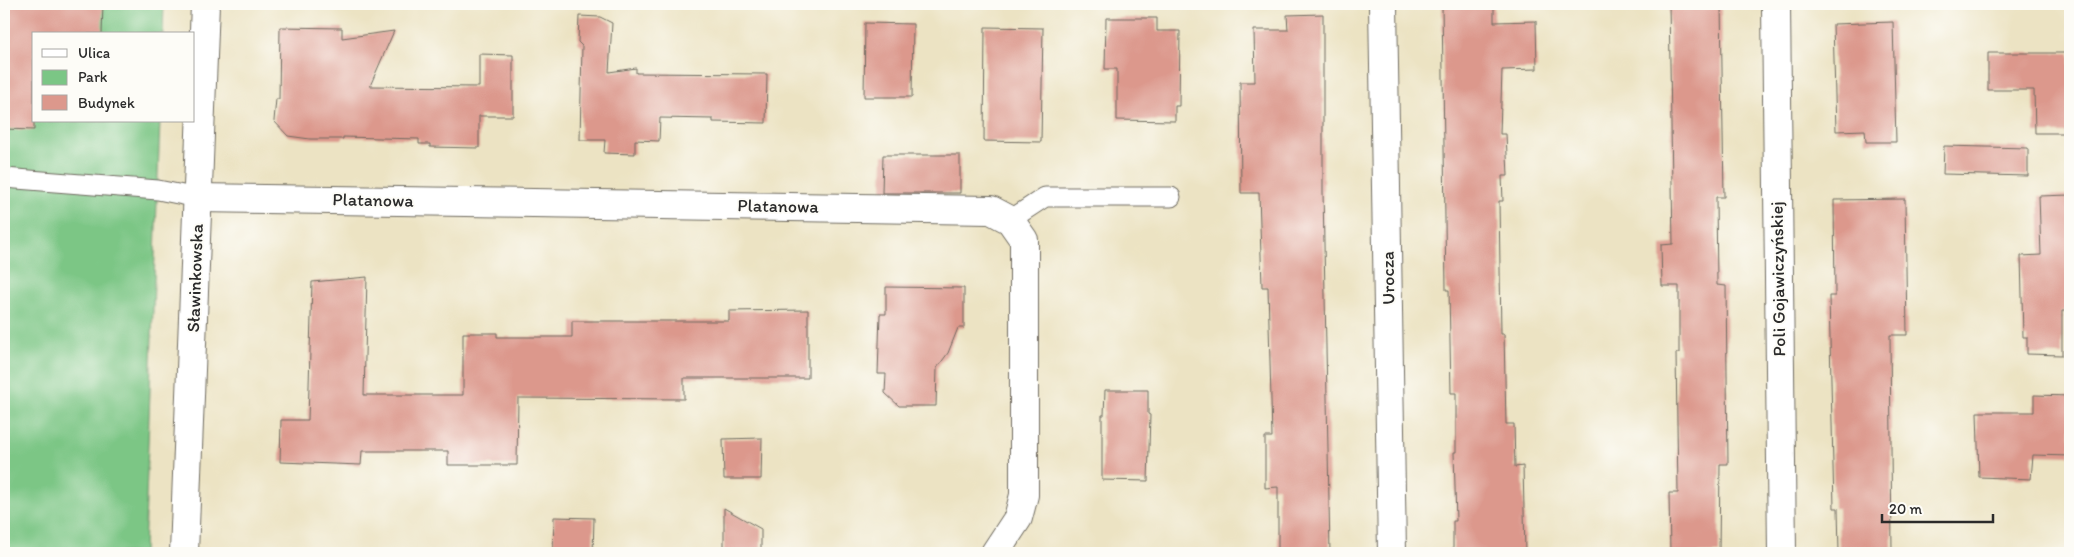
<svg xmlns="http://www.w3.org/2000/svg" width="2074" height="557" viewBox="0 0 2074 557" font-family="Itim,sans-serif">
	<rect width="100%" height="100%" fill="#fdfcf7"/>
	<filter id="ink" filterUnits="userSpaceOnUse"><feTurbulence type="fractalNoise" baseFrequency=".02" numOctaves="2"/><feDisplacementMap in="SourceGraphic" scale="10" xChannelSelector="R" yChannelSelector="G"/><feConvolveMatrix kernelMatrix="1 2 1 2 8 2 1 2 1" color-interpolation-filters="sRGB"/></filter>
	<filter id="wash" filterUnits="userSpaceOnUse"><feTurbulence type="fractalNoise" baseFrequency=".0096" numOctaves="4" result="noise"/><feDisplacementMap in="SourceGraphic" scale="20" xChannelSelector="R" yChannelSelector="G"/><feGaussianBlur stdDeviation="1.12" result="paint"/><feColorMatrix in="noise" values="0 0 0 0 0 0 0 0 0 0 0 0 0 0 0 0 0 1.4 0 .05"/><feComposite in="paint" operator="in"/></filter>
	<g filter="url(#wash)">
		<rect width="100%" height="100%" fill="#ece3c3"/>
		<path fill="#7bc685" stroke="#537858" d="M 4,4 L 164,4 L 163,34 L 34,34 L 34,121 L 160,121 L 144,553 L 4,553 Z"/>
		<g id="blocks">
			<g fill="#dc988c">
				<path d="M 4,4 L 103,4 L 102,34 L 34,34 L 34,130 L 4,129 Z"/>
				<path d="M 1442,4 L 1494,4 L 1494,22 L 1536,21 L 1537,69 L 1502,70 L 1500,134 L 1506,134 L 1508,176 L 1502,176 L 1503,201 L 1499,201 L 1501,334 L 1504,334 L 1506,424 L 1514,424 L 1515,467 L 1523,466 L 1525,553 L 1453,553 L 1453,521 L 1456,521 L 1454,452 L 1456,452 L 1456,393 L 1451,393 L 1449,290 L 1446,290 Z"/>
				<path d="M 1669,4 L 1721,4 L 1724,197 L 1716,197 L 1717,285 L 1726,286 L 1728,464 L 1720,464 L 1719,553 L 1670,553 L 1669,493 L 1678,493 L 1676,353 L 1679,353 L 1679,286 L 1662,286 L 1661,245 L 1673,244 Z"/>
				<path d="M 1323,14 L 1323,192 L 1330,553 L 1278,553 L 1278,487 L 1265,488 L 1265,437 L 1272,437 L 1268,287 L 1262,287 L 1259,193 L 1241,193 L 1240,82 L 1255,82 L 1254,30 L 1288,30 L 1287,15 Z"/>
				<path d="M 579,16 L 600,17 L 612,23 L 609,72 L 636,68 L 636,73 L 767,74 L 766,123 L 713,122 L 713,119 L 660,118 L 659,141 L 635,140 L 635,154 L 604,153 L 605,140 L 580,140 L 582,46 L 578,42 Z"/>
				<path d="M 1106,18 L 1157,18 L 1157,31 L 1180,31 L 1179,106 L 1175,106 L 1175,121 L 1117,120 L 1117,69 L 1105,69 Z"/>
				<path d="M 1893,22 L 1896,142 L 1866,142 L 1865,130 L 1836,131 L 1833,24 Z"/>
				<path d="M 865,23 L 913,24 L 912,97 L 864,97 Z"/>
				<path d="M 280,27 L 342,28 L 342,38 L 394,31 L 370,86 L 479,87 L 479,54 L 513,55 L 513,116 L 479,116 L 479,148 L 430,147 L 430,144 L 419,144 L 419,139 L 343,137 L 343,139 L 310,139 L 288,136 L 274,121 L 276,99 L 279,99 Z"/>
				<path d="M 985,27 L 1043,28 L 1041,142 L 984,141 Z"/>
				<path d="M 1988,53 L 2070,53 L 2070,133 L 2035,133 L 2034,90 L 1988,90 Z"/>
				<path d="M 1944,146 L 2028,148 L 2028,176 L 1943,174 Z"/>
				<path d="M 883,155 L 960,155 L 960,193 L 882,193 Z"/>
				<path d="M 2070,195 L 2070,315 L 2068,311 L 2062,311 L 2062,355 L 2027,354 L 2027,337 L 2023,337 L 2021,256 L 2041,255 L 2039,196 Z"/>
				<path d="M 1905,199 L 1907,335 L 1890,335 L 1892,553 L 1839,553 L 1838,508 L 1834,508 L 1829,296 L 1835,296 L 1834,200 Z"/>
				<path d="M 367,277 L 364,395 L 463,395 L 463,333 L 497,333 L 497,337 L 572,337 L 572,321 L 729,321 L 729,311 L 808,310 L 808,378 L 684,378 L 684,399 L 518,398 L 517,465 L 448,465 L 448,451 L 362,451 L 361,465 L 280,462 L 281,420 L 308,420 L 312,282 Z"/>
				<path d="M 886,287 L 964,288 L 964,328 L 958,328 L 948,353 L 937,368 L 936,406 L 899,406 L 885,393 L 886,374 L 878,374 L 880,314 L 886,314 Z"/>
				<path d="M 1105,390 L 1148,390 L 1148,414 L 1150,415 L 1148,481 L 1102,480 L 1102,415 L 1104,415 Z"/>
				<path d="M 2034,395 L 2070,396 L 2070,456 L 2033,455 L 2031,479 L 1979,477 L 1977,412 L 2034,412 Z"/>
				<path d="M 762,438 L 761,479 L 724,479 L 723,439 Z"/>
				<path d="M 724,508 L 761,529 L 761,553 L 724,553 Z"/>
				<path d="M 554,517 L 594,518 L 593,553 L 553,553 Z"/>
			</g>
		</g>
	</g>
	<g filter="url(#ink)">
		<use href="#blocks" fill-opacity="0" stroke="#6f6b60" stroke-width="1"/>
		<g fill="none" stroke-linecap="round" stroke-linejoin="round">
			<g stroke="#6f6b60" stroke-width="21">
				<g id="service">
					<path d="M 4,178 L 158,190 L 198,198"/>
					<path d="M 1010,220 L 1045,197 L 1171,197"/>
				</g>
			</g>
			<g stroke="#6f6b60" stroke-width="30">
				<g id="minor">
					<path d="M 1383,4 L 1392,553"/>
					<path d="M 1776,4 L 1782,553"/>
					<path d="M 198,198 L 991,210 L 1010,220 L 1024,240 L 1024,495 L 1018,518 L 995,553"/>
					<path d="M 184,553 L 205,4"/>
				</g>
			</g>
			<use href="#service" stroke="#fff" stroke-width="19"/>
			<use href="#minor" stroke="#fff" stroke-width="28"/>
		</g>
	</g>
	<g text-anchor="middle" dominant-baseline="central" stroke-width="4" stroke-linejoin="round" paint-order="stroke">
		<g font-size="18" fill="#2b2b2b" stroke="#fdfcf7">
			<text transform="translate(373 200) rotate(1)">Platanowa</text>
			<text transform="translate(778 206) rotate(1)">Platanowa</text>
			<text transform="translate(195 278) rotate(-88)">Sławinkowska</text>
			<text transform="translate(1388 278) rotate(-91)">Urocza</text>
			<text transform="translate(1778 279) rotate(-91)">Poli Gojawiczyńskiej</text>
		</g>
	</g>
	<rect width="2074" height="557" fill="none" stroke="#fdfcf7" stroke-width="20"/>
	<rect x="32" y="32" width="162" height="90" fill="#fdfcf7" stroke="#a9a8a5"/>
	<rect x="42" y="49" width="25" height="8" fill="#ffffff" stroke="#a9a8a5"/>
	<text x="78" y="58" font-size="15" fill="#2b2b2b">Ulica</text>
	<rect x="42" y="70" width="25" height="15" fill="#7bc685" stroke="#a9a8a5"/>
	<text x="78" y="82" font-size="15" fill="#2b2b2b">Park</text>
	<rect x="42" y="95" width="25" height="15" fill="#dc988c" stroke="#a9a8a5"/>
	<text x="78" y="108" font-size="15" fill="#2b2b2b">Budynek</text>
	<path d="M1882 514v8h111v-8" fill="none" stroke="#2b2b2b" stroke-width="2.5"/>
	<text x="1889" y="514" font-size="15" fill="#2b2b2b" stroke="#fdfcf7" stroke-width="4" paint-order="stroke">20 m</text>
</svg>
